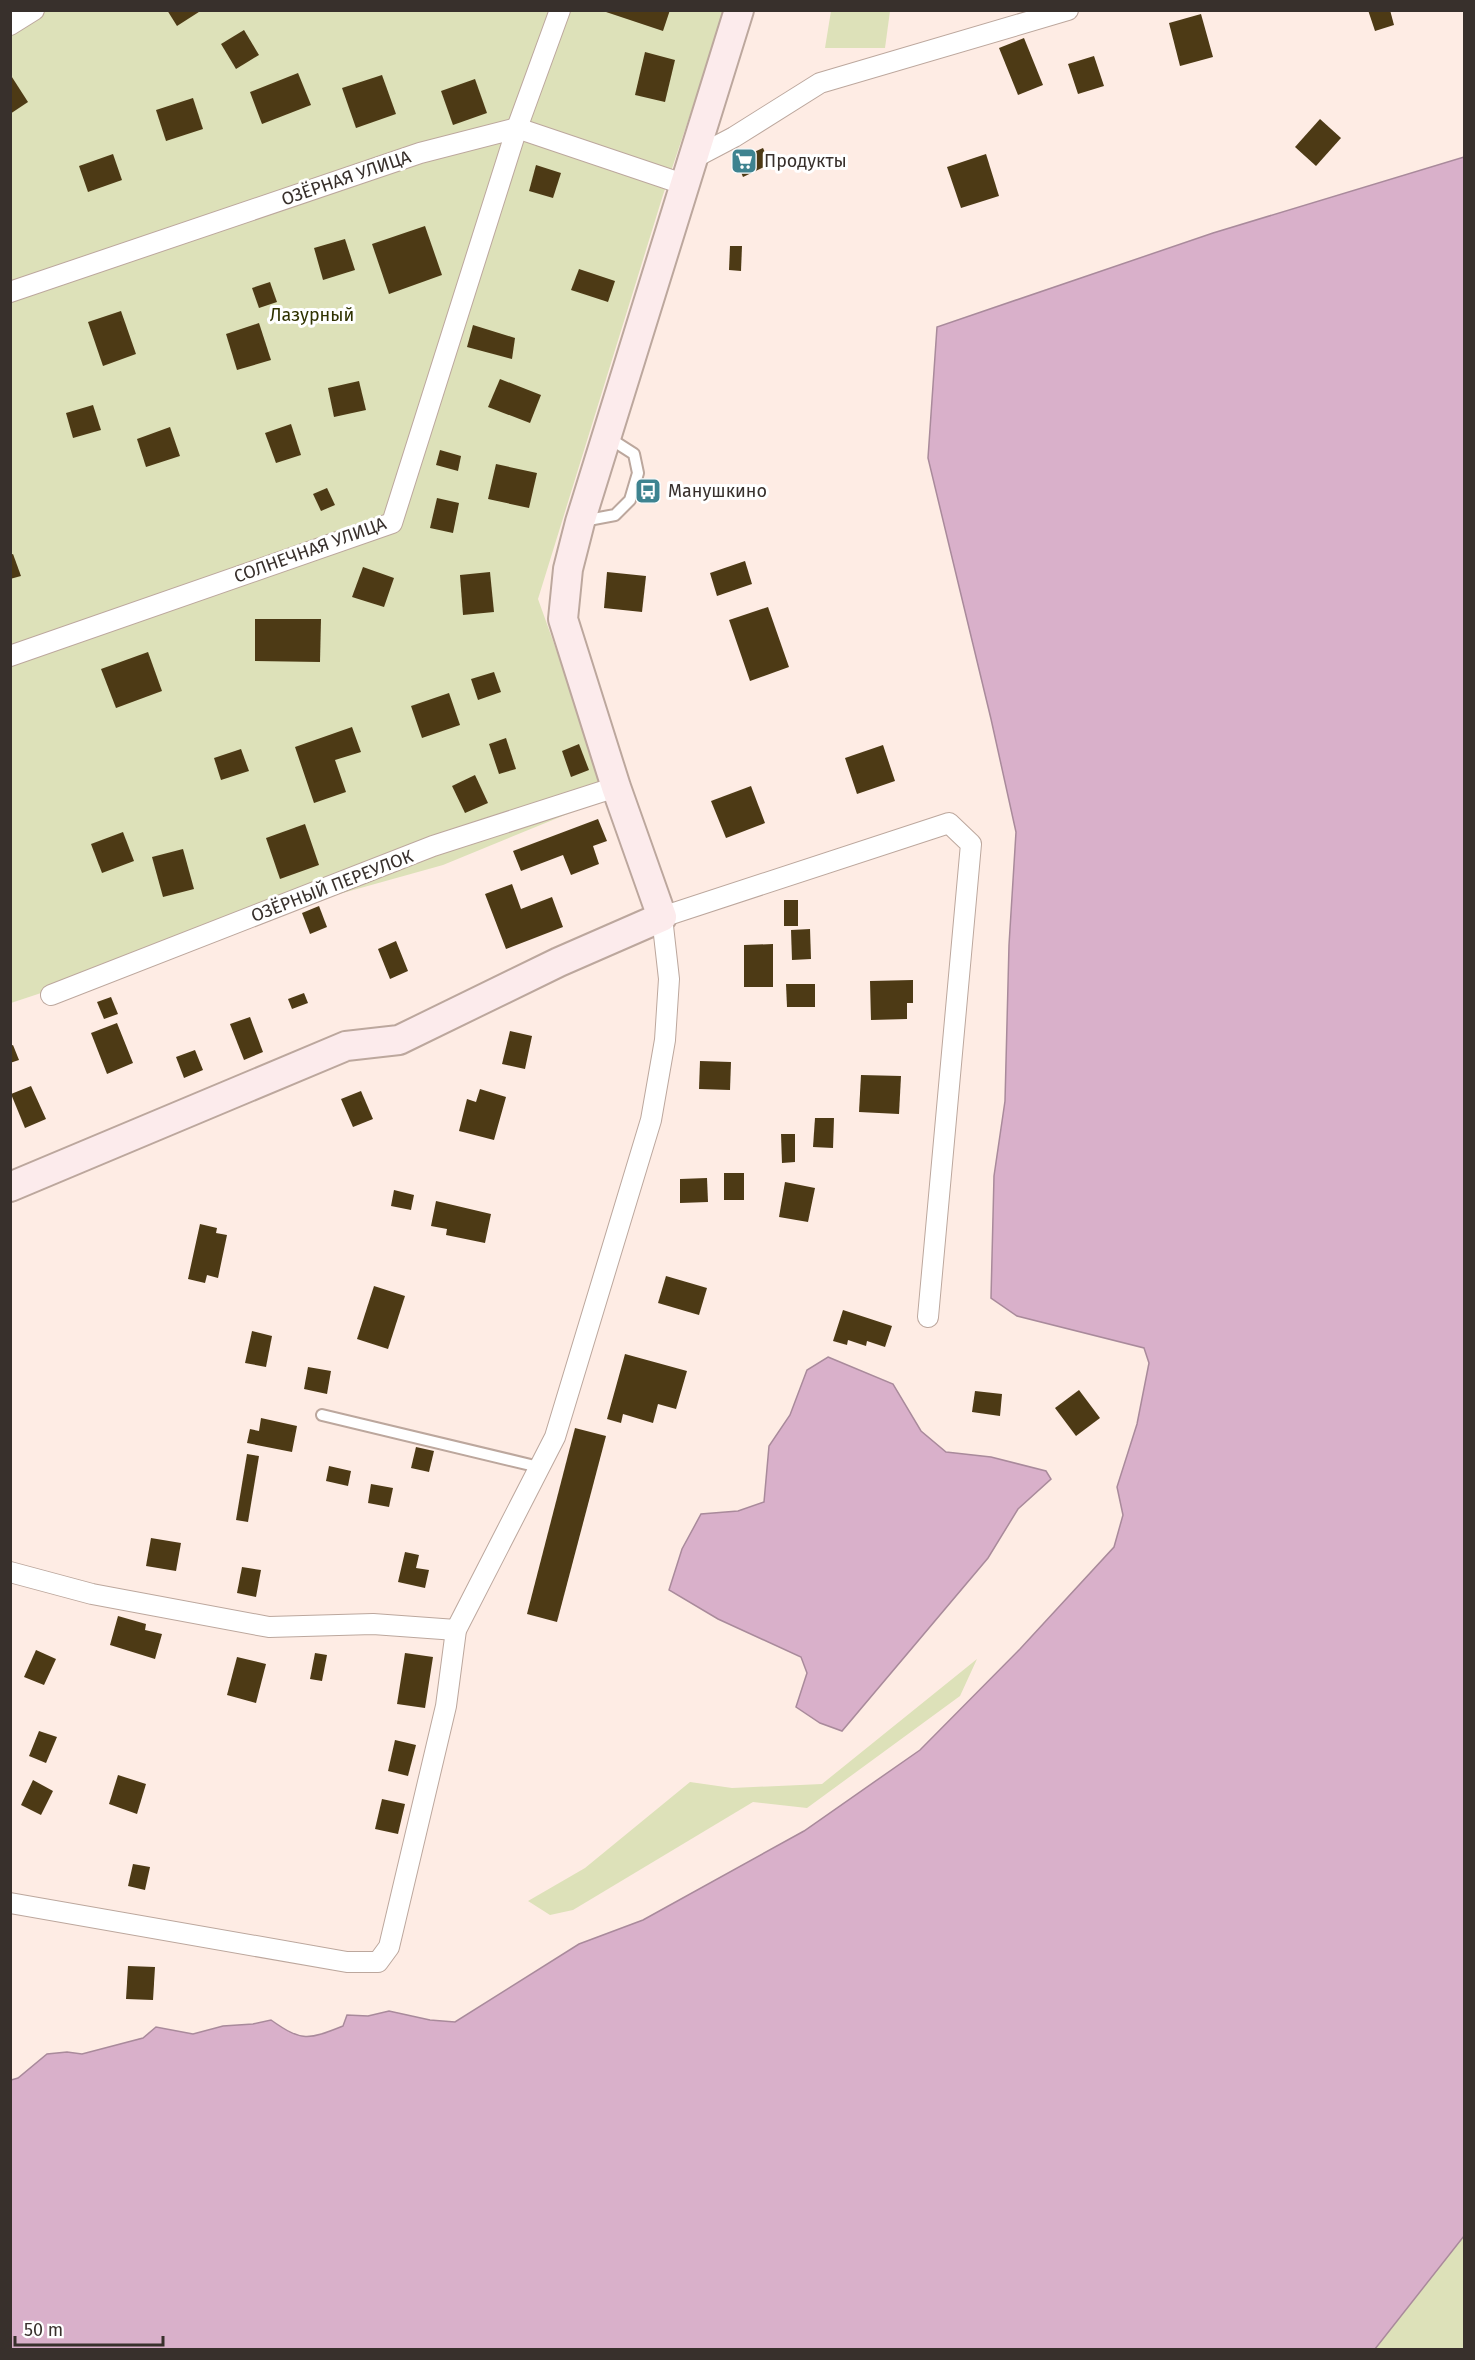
<svg xmlns="http://www.w3.org/2000/svg" width="1475" height="2360" viewBox="0 0 1475 2360" font-family="'Fira Sans',sans-serif">
	<rect width="100%" height="100%" fill="#feece4"/>
	<g fill="#dde1b9">
		<path d="M 10,11 L 725,11 L 663,195 L 538,599 L 609,797 L 443,865 L 339,894 L 11,1003 Z"/>
		<path d="M 831,11 L 890,11 L 885,48 L 825,48 Z"/>
		<path d="M 977,1659 L 960,1696 L 807,1808 L 753,1802 L 573,1910 L 550,1915 L 528,1901 L 585,1868 L 690,1782 L 732,1788 L 822,1784 Z"/>
		<path d="M 1464,2236 L 1464,2349 L 1375,2349 Z"/>
	</g>
	<g fill="#d9b0ca" stroke="#a98a9b" stroke-width="1.5">
		<path d="M 1464,157 L 1464,2236 L 1375,2349 L 11,2349 L 11,2080 L 18,2078 L 47,2054 L 67,2052 L 82,2054 L 143,2038 L 156,2027 L 193,2034 L 223,2026 L 253,2024 L 271,2020 C 302,2042 308,2040 343,2026 L 347,2015 L 368,2016 L 389,2011 L 430,2020 L 455,2022 L 579,1944 L 643,1920 L 804,1831 L 920,1750 L 1020,1649 L 1114,1547 L 1123,1515 L 1117,1487 L 1137,1424 L 1149,1363 L 1144,1348 L 1017,1316 L 991,1298 L 994,1176 L 1005,1101 L 1009,945 L 1016,832 L 991,719 L 928,458 L 937,327 L 1213,233 Z"/>
		<path d="M 828,1357 L 893,1384 L 921,1431 L 946,1452 L 991,1457 L 1046,1471 L 1051,1479 L 1018,1509 L 988,1558 L 842,1731 L 820,1723 L 796,1707 L 807,1673 L 801,1657 L 718,1619 L 669,1590 L 682,1549 L 701,1514 L 738,1511 L 764,1502 L 769,1446 L 790,1415 L 807,1370 Z"/>
	</g>
	<g fill="#4d3a15">
		<path d="M 167,10 L 202,10 L 177,26 Z"/>
		<path d="M 600,10 L 670,10 L 663,31 Z"/>
		<path d="M 1368,10 L 1390,10 L 1394,25 L 1375,31 Z"/>
		<path d="M 1201,14 L 1213,57 L 1180,66 L 1169,23 Z"/>
		<path d="M 244,30 L 259,55 L 236,69 L 221,44 Z"/>
		<path d="M 1024,38 L 1043,85 L 1018,95 L 999,48 Z"/>
		<path d="M 645,52 L 675,60 L 665,102 L 635,95 Z"/>
		<path d="M 1094,56 L 1104,86 L 1078,94 L 1068,64 Z"/>
		<path d="M 298,73 L 311,105 L 262,124 L 250,92 Z"/>
		<path d="M 10,74 L 28,102 L 10,114 Z"/>
		<path d="M 382,75 L 396,114 L 356,128 L 342,88 Z"/>
		<path d="M 475,79 L 487,113 L 453,125 L 441,91 Z"/>
		<path d="M 193,98 L 203,129 L 166,141 L 156,110 Z"/>
		<path d="M 1320,119 L 1341,138 L 1316,166 L 1295,147 Z"/>
		<path d="M 763,148 L 770,164 L 743,177 L 736,160 Z"/>
		<path d="M 113,154 L 122,180 L 88,192 L 79,166 Z"/>
		<path d="M 986,154 L 999,196 L 961,208 L 947,167 Z"/>
		<path d="M 536,165 L 561,173 L 553,198 L 529,191 Z"/>
		<path d="M 425,226 L 442,275 L 389,294 L 372,244 Z"/>
		<path d="M 345,239 L 355,270 L 323,280 L 314,248 Z"/>
		<path d="M 730,246 L 742,246 L 741,271 L 729,270 Z"/>
		<path d="M 579,269 L 615,281 L 608,302 L 571,290 Z"/>
		<path d="M 270,282 L 277,302 L 259,308 L 252,288 Z"/>
		<path d="M 121,311 L 136,354 L 103,366 L 88,322 Z"/>
		<path d="M 259,323 L 271,360 L 237,370 L 226,334 Z"/>
		<path d="M 473,325 L 515,338 L 512,359 L 467,347 Z"/>
		<path d="M 500,379 L 541,395 L 530,423 L 488,407 Z"/>
		<path d="M 359,381 L 366,410 L 334,417 L 328,388 Z"/>
		<path d="M 93,405 L 101,430 L 73,438 L 66,413 Z"/>
		<path d="M 291,424 L 301,455 L 276,463 L 265,433 Z"/>
		<path d="M 170,427 L 180,456 L 146,467 L 137,439 Z"/>
		<path d="M 440,450 L 461,456 L 458,471 L 436,465 Z"/>
		<path d="M 496,464 L 537,473 L 529,508 L 488,499 Z"/>
		<path d="M 327,488 L 335,505 L 321,511 L 313,494 Z"/>
		<path d="M 437,498 L 459,503 L 453,533 L 430,528 Z"/>
		<path d="M 13,554 L 21,576 L 10,579 L 10,555 Z"/>
		<path d="M 745,561 L 752,584 L 717,596 L 710,573 Z"/>
		<path d="M 363,567 L 394,578 L 384,607 L 352,597 Z"/>
		<path d="M 490,572 L 494,612 L 463,615 L 460,575 Z"/>
		<path d="M 607,572 L 646,576 L 642,612 L 604,608 Z"/>
		<path d="M 768,607 L 789,667 L 750,681 L 729,620 Z"/>
		<path d="M 255,619 L 321,619 L 320,662 L 255,661 Z"/>
		<path d="M 148,652 L 162,691 L 116,708 L 101,669 Z"/>
		<path d="M 494,672 L 501,692 L 478,700 L 471,679 Z"/>
		<path d="M 449,693 L 460,725 L 422,738 L 411,706 Z"/>
		<path d="M 352,727 L 361,752 L 335,760 L 346,792 L 314,803 L 295,747 Z"/>
		<path d="M 506,738 L 516,769 L 499,774 L 489,744 Z"/>
		<path d="M 579,744 L 589,770 L 571,777 L 562,751 Z"/>
		<path d="M 883,745 L 895,781 L 857,794 L 845,758 Z"/>
		<path d="M 241,749 L 249,771 L 221,780 L 214,758 Z"/>
		<path d="M 475,775 L 488,803 L 465,813 L 452,786 Z"/>
		<path d="M 751,786 L 765,823 L 726,838 L 711,801 Z"/>
		<path d="M 598,819 L 607,841 L 593,846 L 599,864 L 571,875 L 563,855 L 521,871 L 513,851 Z"/>
		<path d="M 305,824 L 319,865 L 280,879 L 266,838 Z"/>
		<path d="M 123,832 L 134,861 L 102,873 L 91,844 Z"/>
		<path d="M 183,849 L 194,889 L 163,897 L 152,857 Z"/>
		<path d="M 512,884 L 521,909 L 552,897 L 563,927 L 506,949 L 485,894 Z"/>
		<rect x="784" y="900" width="14" height="26"/>
		<path d="M 319,906 L 327,927 L 310,934 L 302,913 Z"/>
		<path d="M 810,929 L 811,959 L 792,960 L 791,930 Z"/>
		<path d="M 396,941 L 408,971 L 390,979 L 378,949 Z"/>
		<path d="M 773,944 L 773,987 L 744,987 L 744,945 Z"/>
		<path d="M 913,980 L 913,1003 L 907,1003 L 907,1019 L 871,1020 L 870,981 Z"/>
		<path d="M 786,984 L 815,984 L 815,1007 L 787,1007 Z"/>
		<path d="M 304,993 L 308,1003 L 292,1009 L 288,999 Z"/>
		<path d="M 111,997 L 118,1014 L 104,1019 L 97,1002 Z"/>
		<path d="M 250,1017 L 263,1052 L 244,1060 L 230,1024 Z"/>
		<path d="M 117,1023 L 133,1063 L 107,1074 L 91,1033 Z"/>
		<path d="M 510,1031 L 532,1036 L 525,1069 L 502,1064 Z"/>
		<path d="M 13,1045 L 19,1060 L 10,1063 L 10,1046 Z"/>
		<path d="M 195,1050 L 203,1070 L 184,1078 L 176,1057 Z"/>
		<path d="M 700,1061 L 731,1062 L 730,1090 L 699,1089 Z"/>
		<path d="M 861,1075 L 901,1076 L 899,1114 L 859,1112 Z"/>
		<path d="M 31,1086 L 46,1119 L 25,1128 L 11,1094 Z"/>
		<path d="M 480,1089 L 506,1097 L 494,1140 L 459,1131 L 467,1099 L 476,1102 Z"/>
		<path d="M 361,1091 L 373,1119 L 353,1127 L 341,1099 Z"/>
		<path d="M 815,1118 L 834,1118 L 833,1148 L 813,1147 Z"/>
		<path d="M 781,1134 L 795,1134 L 795,1162 L 782,1163 Z"/>
		<rect x="724" y="1173" width="20" height="27"/>
		<path d="M 707,1178 L 708,1202 L 680,1203 L 680,1179 Z"/>
		<path d="M 785,1182 L 815,1188 L 808,1222 L 779,1217 Z"/>
		<path d="M 394,1190 L 414,1195 L 411,1210 L 391,1206 Z"/>
		<path d="M 436,1201 L 491,1214 L 485,1243 L 446,1235 L 447,1229 L 431,1226 Z"/>
		<path d="M 200,1224 L 217,1228 L 216,1233 L 227,1235 L 218,1278 L 207,1275 L 205,1283 L 188,1279 Z"/>
		<path d="M 666,1276 L 707,1288 L 699,1315 L 658,1303 Z"/>
		<path d="M 374,1286 L 405,1296 L 388,1349 L 357,1339 Z"/>
		<path d="M 843,1310 L 892,1326 L 885,1347 L 867,1341 L 866,1346 L 848,1340 L 847,1345 L 833,1341 Z"/>
		<path d="M 252,1331 L 272,1336 L 266,1367 L 245,1363 Z"/>
		<path d="M 625,1354 L 687,1371 L 676,1409 L 658,1404 L 653,1423 L 623,1414 L 621,1423 L 607,1419 Z"/>
		<path d="M 308,1367 L 331,1371 L 327,1394 L 304,1389 Z"/>
		<path d="M 1079,1390 L 1100,1418 L 1076,1436 L 1055,1408 Z"/>
		<path d="M 975,1391 L 1002,1394 L 1000,1416 L 972,1412 Z"/>
		<path d="M 261,1418 L 297,1426 L 292,1452 L 247,1443 L 250,1429 L 259,1431 Z"/>
		<path d="M 575,1428 L 606,1436 L 557,1622 L 527,1614 Z"/>
		<path d="M 416,1447 L 434,1451 L 429,1472 L 411,1468 Z"/>
		<path d="M 247,1454 L 259,1456 L 248,1522 L 236,1520 Z"/>
		<path d="M 329,1466 L 351,1471 L 348,1486 L 326,1481 Z"/>
		<path d="M 371,1484 L 393,1488 L 389,1507 L 368,1503 Z"/>
		<path d="M 151,1538 L 181,1543 L 176,1571 L 146,1566 Z"/>
		<path d="M 405,1552 L 419,1555 L 416,1568 L 429,1570 L 425,1588 L 398,1582 Z"/>
		<path d="M 242,1567 L 261,1570 L 256,1597 L 237,1593 Z"/>
		<path d="M 118,1616 L 146,1624 L 145,1630 L 162,1634 L 155,1659 L 110,1645 Z"/>
		<path d="M 36,1650 L 56,1659 L 44,1685 L 24,1677 Z"/>
		<path d="M 315,1653 L 327,1655 L 322,1681 L 310,1679 Z"/>
		<path d="M 405,1653 L 433,1657 L 425,1708 L 397,1704 Z"/>
		<path d="M 237,1657 L 266,1664 L 256,1703 L 227,1695 Z"/>
		<path d="M 39,1731 L 57,1737 L 46,1763 L 29,1756 Z"/>
		<path d="M 395,1740 L 416,1745 L 408,1776 L 388,1771 Z"/>
		<path d="M 118,1775 L 146,1784 L 137,1814 L 109,1804 Z"/>
		<path d="M 33,1780 L 53,1791 L 41,1815 L 21,1805 Z"/>
		<path d="M 382,1799 L 405,1804 L 398,1834 L 375,1829 Z"/>
		<path d="M 133,1864 L 150,1867 L 145,1890 L 128,1886 Z"/>
		<path d="M 128,1966 L 155,1967 L 153,2000 L 126,1999 Z"/>
	</g>
	<g fill="none" stroke-linecap="round" stroke-linejoin="round">
		<g stroke="#bca79d" stroke-width="14">
			<g id="lane">
				<path d="M 583,521 L 615,515 L 630,500 L 638,473 L 634,454 L 609,438"/>
				<path d="M 322,1415 L 539,1467"/>
			</g>
		</g>
		<g stroke="#bca79d" stroke-width="22">
			<g id="street">
				<path d="M 10,25 L 34,10"/>
				<path d="M 694,158 L 734,137 L 820,83 L 1068,10"/>
				<path d="M 10,292 L 420,153 L 517,128 L 683,184"/>
				<path d="M 10,656 L 392,523 L 517,128 L 560,10"/>
				<path d="M 51,995 L 433,846 L 616,787"/>
				<path d="M 10,1572 L 92,1594 L 269,1627 L 373,1624 L 456,1630"/>
				<path d="M 10,1903 L 347,1962 L 378,1962 L 389,1947 L 446,1706 L 456,1630 L 555,1437 L 651,1120 L 665,1040 L 669,979 L 662,917 L 949,823 L 971,844 L 928,1317"/>
			</g>
		</g>
		<g stroke="#bca79d" stroke-width="32">
			<path id="secondary" d="M 10,1187 L 346,1046 L 399,1040 L 559,962 L 662,917 L 616,787 L 563,619 L 568,569 L 580,522 L 739,10"/>
		</g>
		<use href="#lane" stroke="#fff" stroke-width="10"/>
		<use href="#street" stroke="#fff" stroke-width="20"/>
		<use href="#secondary" stroke="#fcebec" stroke-width="28"/>
	</g>
	<defs>
		<g id="supermarket-square" transform="scale(1.35)"><rect x="-9" y="-9" width="18" height="18" rx="4" fill="#3e8390" stroke="#fff"/><path d="M-6-5.5h2.5l.6 2H6L4.5 2H-2.5L-4.4-4H-6ZM-1.5 3.2a1.3 1.3 0 1 0 .1 0ZM3 3.2a1.3 1.3 0 1 0 .1 0Z" fill="#fff"/></g>
		<g id="bus-square" transform="scale(1.35)"><rect x="-9" y="-9" width="18" height="18" rx="4" fill="#3e8390" stroke="#fff"/><path d="M-5-6H5V4H4V6H2V4H-2V6H-4V4H-5ZM-3.5-4V0h7V-4ZM-3.5 1.2v1.5H-2V1.2ZM2 1.2v1.5H3.5V1.2Z" fill="#fff"/></g>
	</defs>
	<g fill-rule="evenodd">
		<use href="#supermarket-square" x="744" y="161"/>
		<use href="#bus-square" x="648" y="491"/>
	</g>
	<g text-anchor="middle" dominant-baseline="central" stroke-width="6" stroke-linejoin="round" paint-order="stroke">
		<g font-size="18" fill="#38302c" stroke="#fff" text-anchor="start">
			<text x="764" y="161">Продукты</text>
			<text x="668" y="491">Манушкино</text>
		</g>
		<g font-size="18" fill="#38302c" stroke="#fff">
			<text transform="translate(346 178) rotate(-19)">ОЗЁРНАЯ УЛИЦА</text>
			<text transform="translate(310 550) rotate(-20)">СОЛНЕЧНАЯ УЛИЦА</text>
			<text transform="translate(332 886) rotate(-21)">ОЗЁРНЫЙ ПЕРЕУЛОК</text>
		</g>
		<g font-size="18" fill="#2f3200" stroke="#fff">
			<text x="312" y="315">Лазурный</text>
		</g>
	</g>
	<rect width="1475" height="2360" fill="none" stroke="#38302c" stroke-width="24"/>
	<path d="M15 2336v9h148v-9" fill="none" stroke="#38302c" stroke-width="3"/>
	<text x="24" y="2336" font-size="18" fill="#38302c" stroke="#ffffff" stroke-width="4.5" paint-order="stroke">50 m</text>
</svg>
